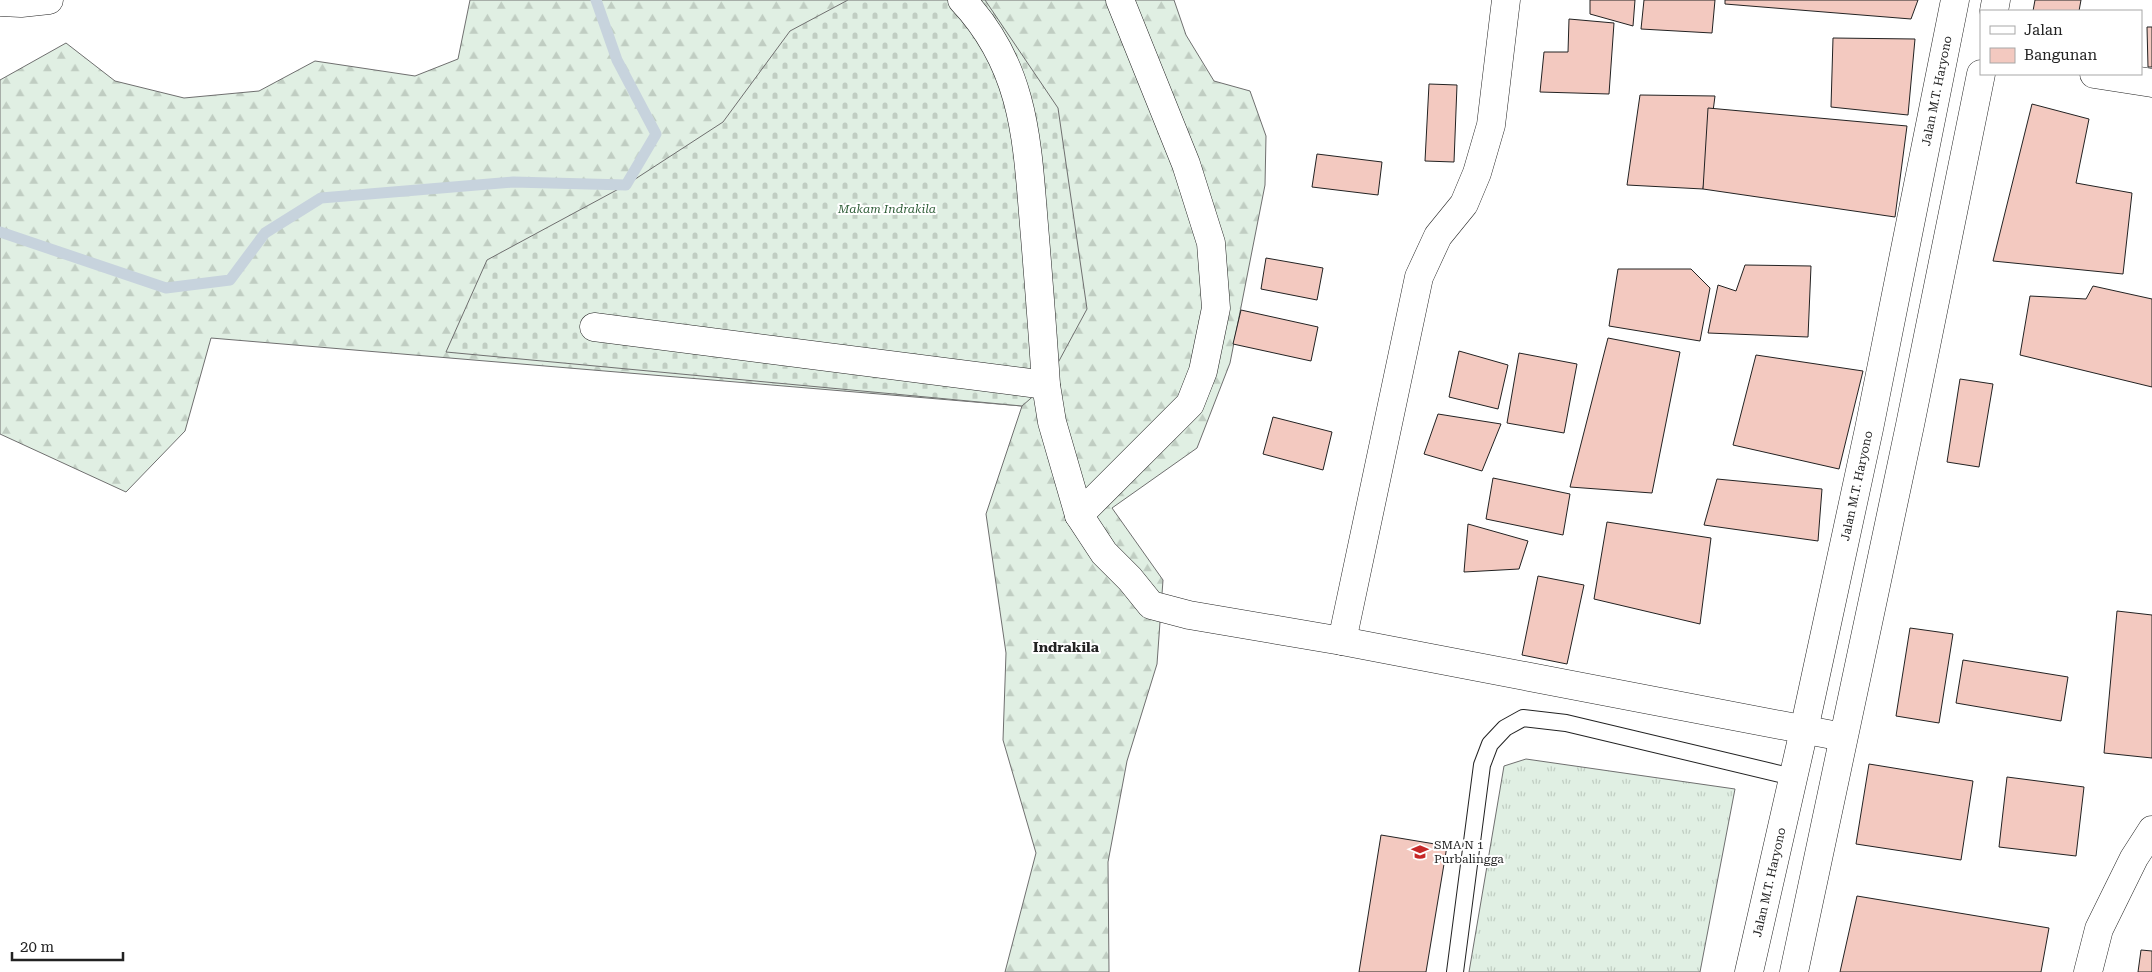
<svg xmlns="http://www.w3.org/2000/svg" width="2152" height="972" viewBox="0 0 2152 972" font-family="'Roboto Serif',serif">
	<defs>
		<pattern id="grass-tufts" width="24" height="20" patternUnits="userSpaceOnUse" patternTransform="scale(1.25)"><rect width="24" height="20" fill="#e0efe3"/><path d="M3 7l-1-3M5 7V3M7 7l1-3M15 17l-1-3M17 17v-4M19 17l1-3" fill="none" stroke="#c0cdc2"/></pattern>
		<pattern id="forest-firs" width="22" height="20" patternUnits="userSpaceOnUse" patternTransform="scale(1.25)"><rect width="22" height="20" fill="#e0efe3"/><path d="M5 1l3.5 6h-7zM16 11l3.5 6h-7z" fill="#c0cdc2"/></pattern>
		<pattern id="cemetery-stones" width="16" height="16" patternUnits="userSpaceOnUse" patternTransform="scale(1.25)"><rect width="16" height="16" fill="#e0efe3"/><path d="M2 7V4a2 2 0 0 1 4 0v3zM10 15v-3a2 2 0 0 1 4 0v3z" fill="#c0cdc2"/></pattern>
	</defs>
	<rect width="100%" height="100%" fill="#fff"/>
	<path fill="url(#grass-tufts)" stroke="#6f6f6f" d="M 1526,759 L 1735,789 L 1700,972 L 1469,972 L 1504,766 Z"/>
	<path fill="url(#forest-firs)" stroke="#6f6f6f" d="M 470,0 L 1174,0 L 1186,35 L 1214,81 L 1250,91 L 1266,136 L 1265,185 L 1230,363 L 1197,448 L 1112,508 L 1163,580 L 1157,664 L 1127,761 L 1108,862 L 1109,972 L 1005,972 L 1036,853 L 1003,740 L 1006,653 L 986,514 L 1022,406 L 211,338 L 185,431 L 126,492 L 0,434 L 0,80 L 66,43 L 115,81 L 184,98 L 259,91 L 315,61 L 415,76 L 458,59 Z"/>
	<path fill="url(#cemetery-stones)" stroke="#6f6f6f" d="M 848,0 L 985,0 L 1058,108 L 1087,309 L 1046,385 L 1022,406 L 446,352 L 487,260 L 626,185 L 723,122 L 790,31 Z"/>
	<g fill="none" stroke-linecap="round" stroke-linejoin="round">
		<path stroke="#c7d3dd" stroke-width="11" d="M 0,232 L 166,288 L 230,280 L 265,233 L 321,198 L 513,182 L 626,185 L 656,134 L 617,60 L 596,0"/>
	</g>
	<g fill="#f3c9c0" stroke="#222">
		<path d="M 1590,0 L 1635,0 L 1633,26 L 1590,14 Z"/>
		<path d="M 1644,0 L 1715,0 L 1712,33 L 1641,29 Z"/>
		<path d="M 1725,0 L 1918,0 L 1911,19 L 1725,4 Z"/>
		<path d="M 2035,0 L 2081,0 L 2079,11 L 2033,11 Z"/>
		<path d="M 1569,19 L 1614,23 L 1609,94 L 1540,92 L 1544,52 L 1568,52 Z"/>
		<path d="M 2147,27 L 2152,27 L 2152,67 L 2148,67 Z"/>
		<path d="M 1833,38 L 1915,39 L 1908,115 L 1831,107 Z"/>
		<path d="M 1429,84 L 1457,85 L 1454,162 L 1425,161 Z"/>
		<path d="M 1640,95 L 1715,96 L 1703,189 L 1627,185 Z"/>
		<path d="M 2032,104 L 2089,119 L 2076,183 L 2132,193 L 2123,274 L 1993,261 Z"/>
		<path d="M 1708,108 L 1907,126 L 1895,217 L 1703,189 Z"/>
		<path d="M 1317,154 L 1382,162 L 1378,195 L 1312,187 Z"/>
		<path d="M 1266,258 L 1323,268 L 1317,300 L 1261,289 Z"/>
		<path d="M 1745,265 L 1811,266 L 1808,337 L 1708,333 L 1718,285 L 1736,291 Z"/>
		<path d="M 1618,269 L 1691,269 L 1710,288 L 1700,341 L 1609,326 Z"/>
		<path d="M 2093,286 L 2152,299 L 2152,387 L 2020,355 L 2030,296 L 2086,299 Z"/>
		<path d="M 1241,310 L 1318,327 L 1311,361 L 1233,344 Z"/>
		<path d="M 1608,338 L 1680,352 L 1652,493 L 1570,487 Z"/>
		<path d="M 1459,351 L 1508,365 L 1498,409 L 1449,397 Z"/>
		<path d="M 1519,353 L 1577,364 L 1564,433 L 1507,423 Z"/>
		<path d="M 1756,355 L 1863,371 L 1839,469 L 1733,445 Z"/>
		<path d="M 1960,379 L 1993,384 L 1979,467 L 1947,462 Z"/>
		<path d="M 1438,414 L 1501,424 L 1482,471 L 1424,454 Z"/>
		<path d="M 1273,417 L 1332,432 L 1323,470 L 1263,454 Z"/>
		<path d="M 1493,478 L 1570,494 L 1563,535 L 1486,519 Z"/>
		<path d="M 1717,479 L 1822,489 L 1818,541 L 1704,525 Z"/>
		<path d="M 1607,522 L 1711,538 L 1700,624 L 1594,599 Z"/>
		<path d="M 1468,524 L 1528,541 L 1519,569 L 1464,572 Z"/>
		<path d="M 1538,576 L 1584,585 L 1567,664 L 1522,655 Z"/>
		<path d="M 2117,611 L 2152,615 L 2152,758 L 2104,753 Z"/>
		<path d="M 1910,628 L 1953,634 L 1939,723 L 1896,716 Z"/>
		<path d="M 1963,660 L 2068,677 L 2061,721 L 1956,703 Z"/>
		<path d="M 1869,764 L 1973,781 L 1961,860 L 1856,844 Z"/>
		<path d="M 2007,777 L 2084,787 L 2076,856 L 1999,847 Z"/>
		<path d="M 1381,835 L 1447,846 L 1426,972 L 1359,972 Z"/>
		<path d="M 1857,896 L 2049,928 L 2041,972 L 1840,972 Z"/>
		<path d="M 2141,950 L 2152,951 L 2152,972 L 2138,972 Z"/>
	</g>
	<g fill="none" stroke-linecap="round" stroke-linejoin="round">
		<g stroke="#222" stroke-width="18">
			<path id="lane" d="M 1455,972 L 1482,765 L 1490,744 L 1505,728 L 1523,718 L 1566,723 L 1793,777"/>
		</g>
		<g stroke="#222" stroke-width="29">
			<g id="street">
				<path d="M 962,0 C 1028,70 1027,147 1035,237 C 1039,286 1043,336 1046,385 L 1052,422 L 1079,515 L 1104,553 L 1130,579 L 1151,605 L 1189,615 L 1342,641 L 1419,277 L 1438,236 L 1464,204 L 1477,173 L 1491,125 L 1506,0"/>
				<path d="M 0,2 L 21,3 L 49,0"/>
				<path d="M 2094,74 L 2152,83"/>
				<path d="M 594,327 L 1046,385"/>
				<path d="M 1079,515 L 1190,404 L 1203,371 L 1216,308 L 1211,243 L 1186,164 L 1120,0"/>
				<path d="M 1342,641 L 1843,737"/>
				<path d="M 2088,972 L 2099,929 L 2134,858 L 2152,830"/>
			</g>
		</g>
		<g stroke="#222" stroke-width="29">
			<g id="secondary">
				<path d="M 1994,11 L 1996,0"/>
				<path id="s1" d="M 1749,972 L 1804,730 L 1869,429 L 1955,0"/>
				<path d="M 1794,972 L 1910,425 L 1981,74"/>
			</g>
		</g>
		<use href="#lane" stroke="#fff" stroke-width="16"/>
		<use href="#street" stroke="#fff" stroke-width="28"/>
		<use href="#secondary" stroke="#fff" stroke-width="28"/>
	</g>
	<defs>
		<g id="school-bare" transform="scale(1.35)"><path d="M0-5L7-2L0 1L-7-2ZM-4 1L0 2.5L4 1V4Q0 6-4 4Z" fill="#c62828" stroke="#fff" stroke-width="2.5" paint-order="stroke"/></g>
	</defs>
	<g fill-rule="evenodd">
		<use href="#school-bare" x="1420" y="852"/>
	</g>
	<g text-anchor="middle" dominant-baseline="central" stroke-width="4" stroke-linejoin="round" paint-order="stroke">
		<g font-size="12" fill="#222" stroke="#fff">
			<text stroke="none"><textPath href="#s1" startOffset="901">Jalan M.T. Haryono</textPath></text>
			<text stroke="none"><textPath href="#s1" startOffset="498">Jalan M.T. Haryono</textPath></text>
			<text stroke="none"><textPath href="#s1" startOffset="92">Jalan M.T. Haryono</textPath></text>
		</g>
		<g font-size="12" font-style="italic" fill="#2f5e38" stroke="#fff">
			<text x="887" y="209">Makam Indrakila</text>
		</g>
		<g font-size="12" fill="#222" stroke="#fff" text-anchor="start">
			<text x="1434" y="845">SMA N 1<tspan x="1434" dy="14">Purbalingga</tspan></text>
		</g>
		<g font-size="14" font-weight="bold" fill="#222" stroke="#fff">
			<text x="1066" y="647">Indrakila</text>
		</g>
	</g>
	<rect x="1980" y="10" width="162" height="65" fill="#ffffff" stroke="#a7a7a7"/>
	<rect x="1990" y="26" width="25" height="8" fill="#ffffff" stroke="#a7a7a7"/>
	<text x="2024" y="35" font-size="15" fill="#222222">Jalan</text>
	<rect x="1990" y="48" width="25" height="15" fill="#f3c9c0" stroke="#a7a7a7"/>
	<text x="2024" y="60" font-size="15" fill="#222222">Bangunan</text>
	<path d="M12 952v8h111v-8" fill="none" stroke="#222222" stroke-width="2.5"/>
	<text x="20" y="952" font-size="15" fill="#222222" stroke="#ffffff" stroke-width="4" paint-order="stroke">20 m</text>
</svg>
